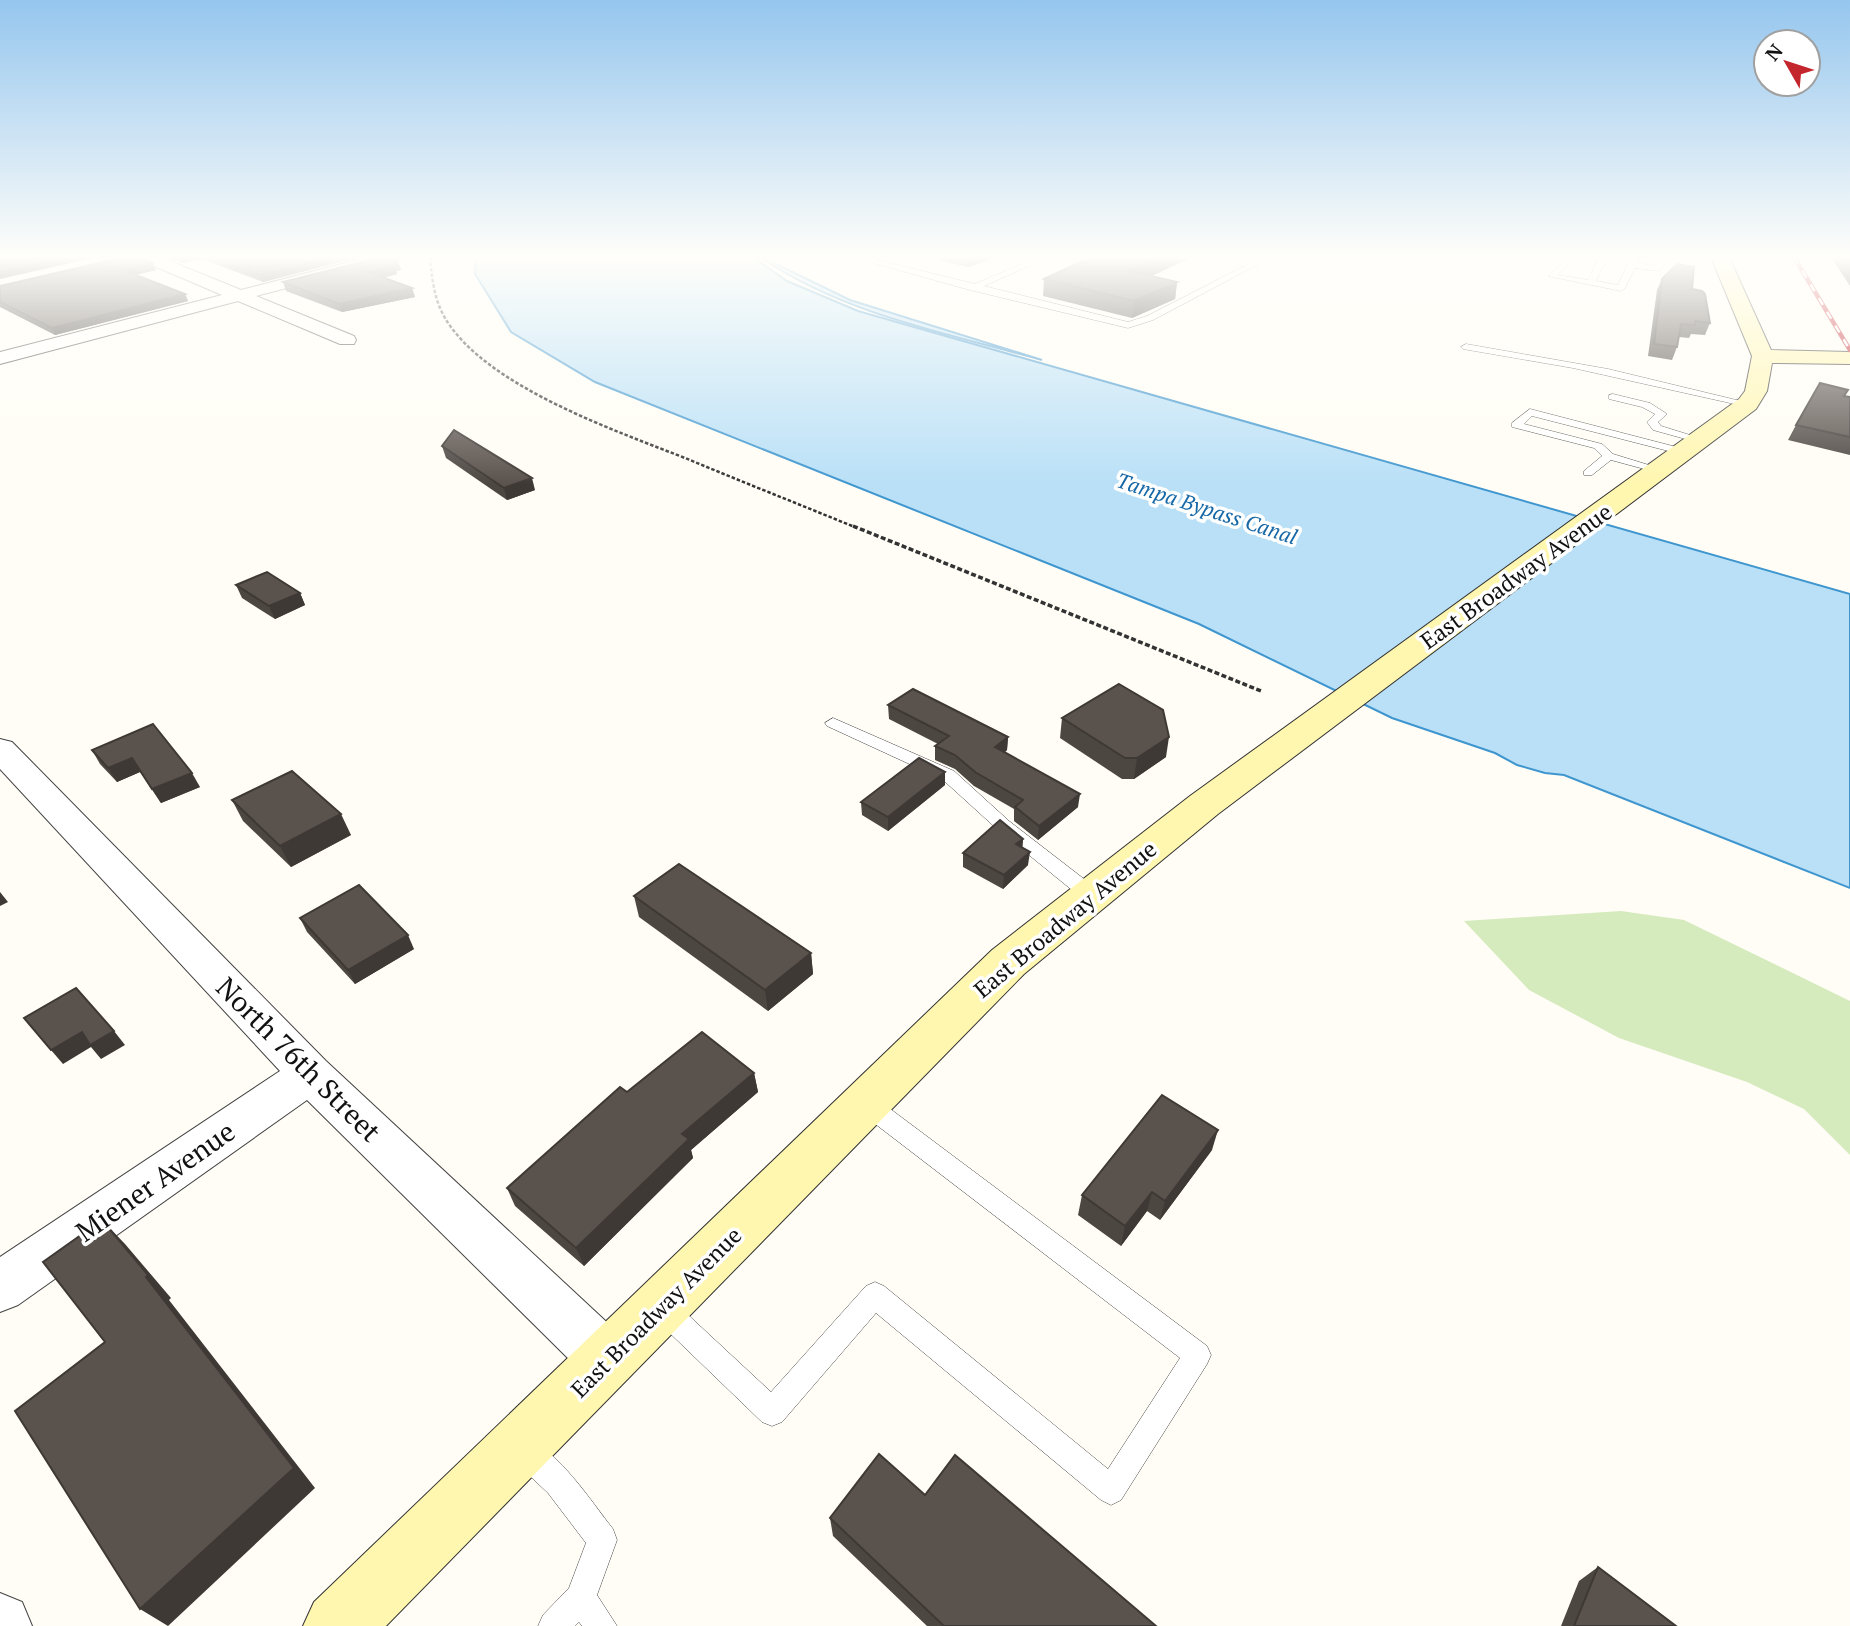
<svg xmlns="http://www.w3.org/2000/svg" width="1850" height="1626" viewBox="0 0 1850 1626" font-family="'PT Serif',serif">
	<rect width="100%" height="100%" fill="#fffdf5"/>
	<path fill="#d5ebbd" d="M 1621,911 L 1684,920 L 1850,1001 L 1850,1155 L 1804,1109 L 1747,1082 L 1619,1038 L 1529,990 L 1464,921 Z"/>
	<g fill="#b9e0f7" stroke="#3f96cf" stroke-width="2">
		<path d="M 476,257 L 753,257 L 787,281 L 858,311 L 1850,594 L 1850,888 L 1564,775 L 1545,773 L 1517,765 L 1495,753 L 1392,718 L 1199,624 L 595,382 L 511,332 L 475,274 Z"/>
		<path d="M 760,257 L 769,257 L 774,263 L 850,300 L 1042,360 C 946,333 843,314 760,257 Z"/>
	</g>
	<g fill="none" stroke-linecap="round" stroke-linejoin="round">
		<g stroke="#444" stroke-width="1">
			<g id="service">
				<path d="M 852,257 L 865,257 L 975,284 L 1038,257 L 1049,257 L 984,286 L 1128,322 L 1147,316 L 1262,257 L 1272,257 L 1153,320 L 1128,328 L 970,290 Z"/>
				<path d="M 1599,257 L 1607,257 L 1596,281 L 1618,285 L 1631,257 L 1639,257 L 1637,263 L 1654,266 L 1662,257 L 1670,257 L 1659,271 L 1635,268 L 1625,288 L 1621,291 L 1548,276 L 1567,259 L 1571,261 L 1558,275 L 1588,280 Z"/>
				<path d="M 1466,344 L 1608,369 L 1753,404 L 1748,407 L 1573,368 L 1463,349 L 1461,347 Z"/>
				<path d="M 1613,394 L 1650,403 L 1667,414 L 1658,422 L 1661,426 L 1706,440 L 1700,443 L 1653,430 L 1647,422 L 1655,414 L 1642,407 L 1609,399 L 1609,395 Z"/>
				<path d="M 1530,409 L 1688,450 L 1690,452 L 1684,455 L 1532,416 L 1524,424 L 1602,444 L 1613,454 L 1665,470 L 1659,473 L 1611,460 L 1592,475 L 1584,475 L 1584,471 L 1602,456 L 1594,448 L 1512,427 L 1512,423 Z"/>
				<path d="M 833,718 L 954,771 L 1009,821 L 1097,889 L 1099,894 L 1097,899 L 1083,899 L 997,829 L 942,779 L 827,726 L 825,723 Z"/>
				<path d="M 865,1093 L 873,1096 L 1207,1346 L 1211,1355 L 1207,1364 L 1121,1500 L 1111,1505 L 1101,1500 L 876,1313 L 782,1422 L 772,1426 L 762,1422 L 654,1318 L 650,1309 L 654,1300 L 663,1296 L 672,1300 L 771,1392 L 866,1286 L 875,1282 L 884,1286 L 1108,1469 L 1180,1358 L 857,1110 L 854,1103 L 857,1096 Z"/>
				<path d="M 525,1438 C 560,1452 590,1500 613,1529 L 617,1540 L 597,1595 L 617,1626 L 582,1626 L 579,1622 L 575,1626 L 538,1626 L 543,1615 L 569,1588 L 586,1543 L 548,1493 L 515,1462 L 511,1452 L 515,1442 Z"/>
			</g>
		</g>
		<g stroke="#444" stroke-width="2">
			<g id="minor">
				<path d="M 138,257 L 160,257 L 241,290 L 369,257 L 395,257 L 393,260 L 256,296 L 354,336 L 356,340 L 354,344 L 340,344 L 238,301 L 0,364 L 0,352 L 222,295 L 140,260 Z"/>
				<path d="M 0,739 L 12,742 L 326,1061 L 627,1341 L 635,1360 L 627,1379 L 608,1387 L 589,1379 L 307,1100 L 18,1305 L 0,1312 L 0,1257 L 280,1071 L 0,769 Z"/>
				<path d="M 0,1593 L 22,1602 L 32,1626 L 0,1626 Z"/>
			</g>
		</g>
		<g stroke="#333" stroke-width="2">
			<path id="secondary" d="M 1711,257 L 1729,257 L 1771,350 L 1850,352 L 1850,364 L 1772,363 L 1767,391 L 1756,409 L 1218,814 L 1024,974 L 386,1626 L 303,1626 L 314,1602 L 992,950 L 1190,796 L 1739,399 L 1745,391 L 1752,356 Z"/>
		</g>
		<path stroke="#333" stroke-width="2.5" stroke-dasharray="3.5 2" stroke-linecap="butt" d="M 430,257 C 432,279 434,299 445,318 C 486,387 617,431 690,460 C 745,483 801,505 857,528"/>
		<path stroke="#333" stroke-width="3.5" stroke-dasharray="5 2.5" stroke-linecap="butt" d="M 853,526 L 1261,691"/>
		<use href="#service" fill="#fff" fill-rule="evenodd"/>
		<use href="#minor" fill="#fff" fill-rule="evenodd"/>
		<use href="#secondary" fill="#fff6b0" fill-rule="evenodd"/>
		<g stroke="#c4262e" stroke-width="4.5">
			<path id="rail" d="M 1794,257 L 1850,350"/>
		</g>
		<use href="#rail" stroke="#fff" stroke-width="2.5" stroke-dasharray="8" stroke-linecap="butt"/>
	</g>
	<g fill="#4d4742">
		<path d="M 166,257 L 359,257 L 263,282 L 202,259 L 182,263 Z"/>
		<path d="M 926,257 L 997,257 L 968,267 Z"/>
		<path d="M 1192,257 L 1152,276 L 1177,282 L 1175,299 L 1132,318 L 1043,296 L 1044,279 Z"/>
		<path d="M 1831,257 L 1850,257 L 1850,286 Z"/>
		<path d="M 398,261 L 401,270 L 396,271 L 397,274 L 383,278 L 412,288 L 415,297 L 342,312 L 286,291 L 283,282 Z"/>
		<path d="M 156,270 L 135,275 L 185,294 L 188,301 L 55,335 L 0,307 L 0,286 Z"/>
		<path d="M 1662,279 L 1692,289 L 1710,323 L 1705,335 L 1691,334 L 1689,338 L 1679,337 L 1677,347 L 1672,360 L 1648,356 L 1657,290 Z"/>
		<path d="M 1844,396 L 1850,397 L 1850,455 L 1788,440 L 1796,425 Z"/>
		<path d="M 442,446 L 535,490 L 507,500 L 446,458 Z"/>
		<path d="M 236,585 L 300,593 L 305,605 L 275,619 L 242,598 Z"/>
		<path d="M 888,705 L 1008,737 L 1007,750 L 1005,752 L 1078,807 L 1038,840 L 1014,821 L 1014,809 L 974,786 L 955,769 L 935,760 L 935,746 L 938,744 L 889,719 Z"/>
		<path d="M 1062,718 L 1166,757 L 1134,779 L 1122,779 L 1060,738 Z"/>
		<path d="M 92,750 L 200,787 L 161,803 L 140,772 L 117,782 L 100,764 Z"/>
		<path d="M 945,785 L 888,831 L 862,815 L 861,802 Z"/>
		<path d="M 232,800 L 351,835 L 291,867 L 243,821 Z"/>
		<path d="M 1023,839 L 1022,848 L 1028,865 L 1003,889 L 963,867 L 963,853 Z"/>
		<path d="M 634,896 L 811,953 L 813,974 L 768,1011 L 639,917 Z"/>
		<path d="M 300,918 L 414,949 L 355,984 L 307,932 Z"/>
		<path d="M 754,1073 L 758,1092 L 691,1150 L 693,1158 L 584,1266 L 515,1206 L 507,1188 L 627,1092 Z"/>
		<path d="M 1212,1150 L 1160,1220 L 1147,1211 L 1121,1246 L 1078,1215 L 1082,1195 Z"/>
		<path d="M 925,1495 L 1156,1626 L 927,1626 L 833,1536 L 830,1518 Z"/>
		<path d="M 1598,1567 L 1676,1626 L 1561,1626 L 1579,1581 Z"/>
	</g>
	<g fill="#3f3936">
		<path d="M 66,257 L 97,257 L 0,279 L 0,272 Z"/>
		<path d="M 180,257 L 201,257 L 202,259 L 182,263 Z"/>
		<path d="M 332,257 L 359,257 L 263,282 L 260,275 Z"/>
		<path d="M 968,257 L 997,257 L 968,267 Z"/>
		<path d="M 1160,257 L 1192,257 L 1127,287 L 1129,271 Z"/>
		<path d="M 398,261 L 401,270 L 396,271 L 397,274 L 371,281 L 368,272 L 389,264 Z"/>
		<path d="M 153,263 L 156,270 L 126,277 L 123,270 Z"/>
		<path d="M 1177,282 L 1175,299 L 1132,318 L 1134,301 Z"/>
		<path d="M 412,288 L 415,297 L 342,312 L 339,304 Z"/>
		<path d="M 185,294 L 188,301 L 55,335 L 52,328 Z"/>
		<path d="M 532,478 L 535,490 L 507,500 L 504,488 Z"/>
		<path d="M 300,593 L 305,605 L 275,619 L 269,606 Z"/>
		<path d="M 1008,737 L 1007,750 L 994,761 L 995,747 Z"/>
		<path d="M 1169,737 L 1166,757 L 1134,779 L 1137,758 Z"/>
		<path d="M 132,758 L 140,772 L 117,782 L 108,768 Z"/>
		<path d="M 945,772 L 945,785 L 888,831 L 888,817 Z"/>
		<path d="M 192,773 L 200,787 L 161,803 L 152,789 Z"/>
		<path d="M 1080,794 L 1078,807 L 1038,840 L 1039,826 Z"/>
		<path d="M 341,814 L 351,835 L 291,867 L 280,846 Z"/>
		<path d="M 1023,839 L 1022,853 L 1016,844 Z"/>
		<path d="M 1030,852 L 1028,865 L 1003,889 L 1004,875 Z"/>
		<path d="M 0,892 L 8,902 L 0,906 Z"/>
		<path d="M 408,935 L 414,949 L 355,984 L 348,970 Z"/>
		<path d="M 811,953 L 813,974 L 768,1011 L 765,990 Z"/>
		<path d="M 114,1031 L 125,1045 L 101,1059 L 91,1047 L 63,1064 L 51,1050 L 82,1032 Z"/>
		<path d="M 754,1073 L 758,1092 L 691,1150 L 693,1158 L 584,1266 L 576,1248 L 682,1134 Z"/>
		<path d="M 1218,1130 L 1212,1150 L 1160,1220 L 1165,1201 Z"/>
		<path d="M 1152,1192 L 1147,1211 L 1121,1246 L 1125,1226 Z"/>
		<path d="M 102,1220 L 125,1244 L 171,1298 L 169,1300 L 315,1488 L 168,1626 L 140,1609 Z"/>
	</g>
	<g fill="#5a524d" stroke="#3f3936" stroke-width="2">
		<path d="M 0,257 L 66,257 L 0,272 Z"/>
		<path d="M 125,257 L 140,257 L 153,263 L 123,270 L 185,294 L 52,328 L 0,302 L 0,286 Z"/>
		<path d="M 212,257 L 332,257 L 260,275 Z"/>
		<path d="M 382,257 L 387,257 L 398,261 L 389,264 L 395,266 L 368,272 L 412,288 L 339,304 L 283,282 Z"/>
		<path d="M 1091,257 L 1160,257 L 1129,271 L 1177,282 L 1134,301 L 1044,279 Z"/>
		<path d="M 1677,264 L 1694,267 L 1692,289 L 1702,291 L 1705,294 L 1710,323 L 1695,321 L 1695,325 L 1681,324 L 1677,347 L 1654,344 L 1662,279 Z"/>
		<path d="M 1820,383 L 1848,390 L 1844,396 L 1850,397 L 1850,437 L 1796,425 Z"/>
		<path d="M 454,430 L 532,478 L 504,488 L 442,446 Z"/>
		<path d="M 267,572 L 300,593 L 269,606 L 236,585 Z"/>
		<path d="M 1119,684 L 1163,710 L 1169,737 L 1137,758 L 1125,758 L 1062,718 Z"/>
		<path d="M 913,689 L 1008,737 L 995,747 L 1080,794 L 1039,826 L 1015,807 L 1023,800 L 975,772 L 955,755 L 935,746 L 949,736 L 888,705 Z"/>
		<path d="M 153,724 L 192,773 L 152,789 L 132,758 L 108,768 L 92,750 Z"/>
		<path d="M 919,758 L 945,772 L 888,817 L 861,802 Z"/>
		<path d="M 292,771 L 341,814 L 280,846 L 232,800 Z"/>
		<path d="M 1000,820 L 1023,839 L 1016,844 L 1030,852 L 1004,875 L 963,853 Z"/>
		<path d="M 679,864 L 811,953 L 765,990 L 634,896 Z"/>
		<path d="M 359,885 L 408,935 L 348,970 L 300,918 Z"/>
		<path d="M 76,988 L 114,1031 L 90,1045 L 82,1032 L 51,1050 L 24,1018 Z"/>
		<path d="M 702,1032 L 754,1073 L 682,1134 L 689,1139 L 576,1248 L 507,1188 L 620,1087 L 627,1092 Z"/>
		<path d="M 1162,1095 L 1218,1130 L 1165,1201 L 1152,1192 L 1125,1226 L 1082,1195 Z"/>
		<path d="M 102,1220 L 148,1275 L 146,1277 L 294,1468 L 140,1609 L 15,1411 L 105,1342 L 43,1262 Z"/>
		<path d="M 879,1454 L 925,1495 L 955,1455 L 1156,1626 L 944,1626 L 830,1518 Z"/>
		<path d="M 1598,1567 L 1676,1626 L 1574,1626 Z"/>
	</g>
	<linearGradient id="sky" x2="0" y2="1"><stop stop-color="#95c6ee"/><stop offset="0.53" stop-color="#fffefa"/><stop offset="1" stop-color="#fffefa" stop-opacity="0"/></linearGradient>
	<rect width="1850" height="485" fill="url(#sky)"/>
	<g text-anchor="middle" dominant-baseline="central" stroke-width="7" stroke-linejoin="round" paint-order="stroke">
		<g font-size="21" font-style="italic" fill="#1768a6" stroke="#fff">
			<text transform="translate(1207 508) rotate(18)">Tampa Bypass Canal</text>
		</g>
		<g font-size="23" fill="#111" stroke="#fff">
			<text transform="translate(1516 576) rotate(-36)">East Broadway Avenue</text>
			<text transform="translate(1065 919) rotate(-40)">East Broadway Avenue</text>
			<text transform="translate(656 1312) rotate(-45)">East Broadway Avenue</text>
		</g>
		<g font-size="28" fill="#111" stroke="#fff">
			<text transform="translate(299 1059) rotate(45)">North 76th Street</text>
			<text transform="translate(155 1181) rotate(-35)">Miener Avenue</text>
		</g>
	</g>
	<g transform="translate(1787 63) rotate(309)"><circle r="33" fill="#ffffff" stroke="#a0a0a0" stroke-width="2"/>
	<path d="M0-5L12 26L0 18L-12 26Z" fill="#c4262e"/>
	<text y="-10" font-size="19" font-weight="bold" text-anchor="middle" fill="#111111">N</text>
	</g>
</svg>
